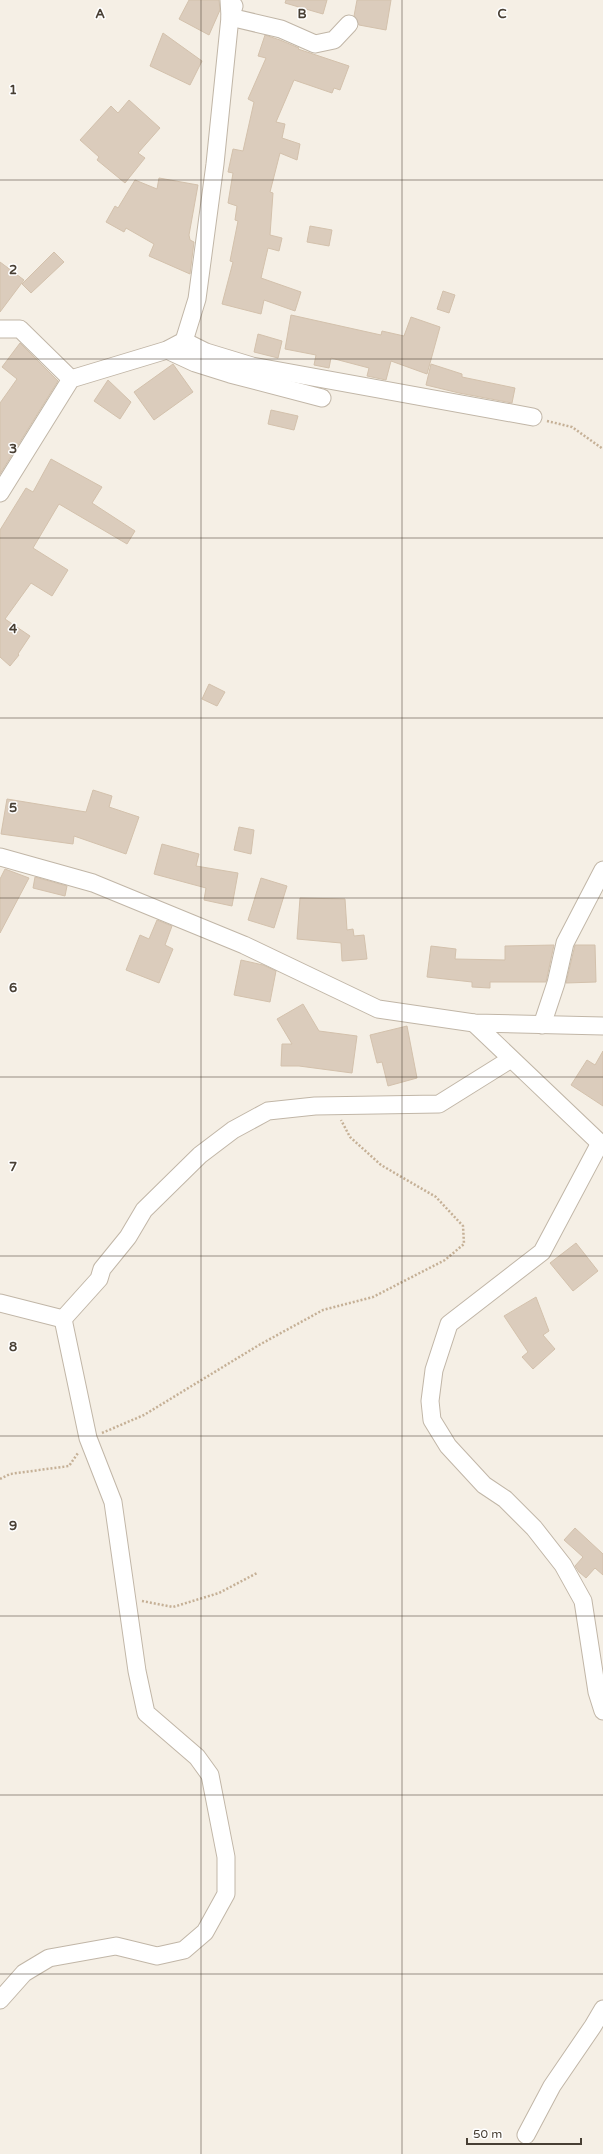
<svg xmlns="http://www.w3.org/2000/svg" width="603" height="2154" viewBox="0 0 603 2154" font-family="'Varela Round',sans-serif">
	<rect width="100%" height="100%" fill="#f5efe5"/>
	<g fill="#dbccbc" stroke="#d3c1ac">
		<path d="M 189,0 L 219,0 L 220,10 L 209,35 L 179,19 Z"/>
		<path d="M 286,0 L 327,0 L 323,14 L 285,3 Z"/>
		<path d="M 357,0 L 391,0 L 386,30 L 359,25 L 354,16 Z"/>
		<path d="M 163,33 L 202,61 L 190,85 L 150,66 Z"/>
		<path d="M 265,35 L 280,40 L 299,48 L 298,49 L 349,66 L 340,90 L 334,88 L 332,93 L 294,80 L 276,122 L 285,124 L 282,138 L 300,144 L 297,160 L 280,153 L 270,192 L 273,193 L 270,235 L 282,238 L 279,251 L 268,248 L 261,278 L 301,292 L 295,311 L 264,300 L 261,314 L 222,304 L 233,262 L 230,261 L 238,221 L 235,220 L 237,206 L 228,203 L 233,173 L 228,172 L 233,149 L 243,151 L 254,102 L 248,99 L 266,58 L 258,56 Z"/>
		<path d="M 129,100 L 160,128 L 138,153 L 145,158 L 125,183 L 97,160 L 99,157 L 80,140 L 111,106 L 118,113 Z"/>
		<path d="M 159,178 L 198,185 L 189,235 L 190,240 L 194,242 L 190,274 L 149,256 L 154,244 L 126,228 L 124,232 L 106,222 L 115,206 L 118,208 L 135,180 L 157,189 Z"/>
		<path d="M 310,226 L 332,230 L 329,246 L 307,242 Z"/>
		<path d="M 54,252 L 64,262 L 31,293 L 22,284 Z"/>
		<path d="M 0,262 L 24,280 L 0,312 Z"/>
		<path d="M 443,291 L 455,295 L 449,313 L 437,309 Z"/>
		<path d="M 291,315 L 381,335 L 382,331 L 404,336 L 411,317 L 440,327 L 427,374 L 391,361 L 386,380 L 367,376 L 369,368 L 331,358 L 329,368 L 314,365 L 316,355 L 285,349 Z"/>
		<path d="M 258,334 L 282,341 L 278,358 L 254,352 Z"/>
		<path d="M 20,343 L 58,381 L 0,474 L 0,403 L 17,379 L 2,367 Z"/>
		<path d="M 173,364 L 193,392 L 154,420 L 134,392 Z"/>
		<path d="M 431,364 L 462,374 L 462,377 L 515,388 L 512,403 L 459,393 L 426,385 Z"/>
		<path d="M 108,380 L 131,402 L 120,419 L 94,401 Z"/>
		<path d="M 271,410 L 298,416 L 294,430 L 268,424 Z"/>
		<path d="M 51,459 L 102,487 L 92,503 L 135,531 L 127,544 L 59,504 L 33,548 L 68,570 L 52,596 L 31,583 L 5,619 L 30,636 L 18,654 L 19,655 L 10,666 L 0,657 L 0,530 L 26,488 L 33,492 Z"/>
		<path d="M 209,684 L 225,692 L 217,706 L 202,699 Z"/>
		<path d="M 93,790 L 112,796 L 109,807 L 139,817 L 126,854 L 74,836 L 73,844 L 1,834 L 7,799 L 86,812 Z"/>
		<path d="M 239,827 L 254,830 L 251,854 L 234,850 Z"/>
		<path d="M 162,844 L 199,854 L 196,866 L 238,873 L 232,906 L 204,900 L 206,888 L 154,874 Z"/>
		<path d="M 5,869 L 29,878 L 0,933 L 0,879 Z"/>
		<path d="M 35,877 L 67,886 L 65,896 L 33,888 Z"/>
		<path d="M 261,878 L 287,886 L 274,928 L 248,920 Z"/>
		<path d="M 300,898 L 345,899 L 347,930 L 353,929 L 354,936 L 364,935 L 367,959 L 342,961 L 341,943 L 297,939 Z"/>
		<path d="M 157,920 L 172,926 L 165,945 L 173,949 L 159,983 L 126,970 L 140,935 L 149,939 Z"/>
		<path d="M 554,945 L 546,982 L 490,982 L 490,988 L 472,987 L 472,982 L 427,977 L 431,946 L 456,949 L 455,959 L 505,960 L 505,946 Z"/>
		<path d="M 575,945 L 595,945 L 596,982 L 566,983 Z"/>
		<path d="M 241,960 L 263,965 L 276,971 L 270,1002 L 234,995 Z"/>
		<path d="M 303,1004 L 319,1031 L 357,1036 L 352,1073 L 299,1066 L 281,1066 L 282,1044 L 292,1044 L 277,1019 Z"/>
		<path d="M 407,1026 L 417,1078 L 388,1086 L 382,1062 L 377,1063 L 370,1035 Z"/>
		<path d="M 603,1051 L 603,1106 L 571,1085 L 587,1060 L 595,1065 Z"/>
		<path d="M 576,1243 L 598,1271 L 573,1291 L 550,1263 Z"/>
		<path d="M 536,1297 L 549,1331 L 543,1335 L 555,1349 L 533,1369 L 522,1357 L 528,1352 L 504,1316 Z"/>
		<path d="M 575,1528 L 603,1554 L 603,1575 L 595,1568 L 586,1578 L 579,1572 L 575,1566 L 583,1557 L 564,1540 Z"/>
	</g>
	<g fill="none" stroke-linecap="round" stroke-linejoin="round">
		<g stroke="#c1b6a7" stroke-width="19">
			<g id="minor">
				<path d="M 234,6 L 230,17 L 281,29 L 315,44 L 334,40 L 349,24"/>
				<path d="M 0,329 L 20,329 L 71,379"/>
				<path d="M 184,341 L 206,352 L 252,366 L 533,417"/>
				<path d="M 167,350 L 195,363 L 230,374 L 322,398"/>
				<path d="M 0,493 L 71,379 L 167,350 L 184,341 L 197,299 L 215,164 L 230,17 L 229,0"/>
				<path d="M 0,857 L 93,883 L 244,945 L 378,1009 L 474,1023 L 603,1026"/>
				<path d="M 474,1023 L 603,1146"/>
				<path d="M 542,1025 L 556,983 L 565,943 L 603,870"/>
				<path d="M 600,1143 L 542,1252 L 449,1324 L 434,1370 L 430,1401 L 432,1420 L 448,1446 L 484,1485 L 505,1499 L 534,1528 L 563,1565 L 583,1601 L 597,1692 L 603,1711"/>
				<path d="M 0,1303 L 63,1319"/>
				<path d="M 63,1319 L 99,1279 L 102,1269 L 128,1237 L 144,1210 L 200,1155 L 233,1130 L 268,1111 L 315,1106 L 439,1104 L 511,1059"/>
				<path d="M 0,2000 L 24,1973 L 49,1958 L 116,1946 L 157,1956 L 184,1950 L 205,1932 L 226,1894 L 226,1857 L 210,1775 L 197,1757 L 146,1713 L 137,1671 L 113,1502 L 88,1438 L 63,1319"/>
				<path d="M 526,2135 L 552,2086 L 593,2026 L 603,2009"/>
			</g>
		</g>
		<g stroke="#c5b096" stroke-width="2.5" stroke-dasharray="2 2" stroke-linecap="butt">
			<path d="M 547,421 L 572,427 L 603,449"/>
			<path d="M 102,1433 L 144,1415 L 259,1345 L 323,1310 L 373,1297 L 445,1260 L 464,1244 L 463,1226 L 436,1197 L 381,1165 L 350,1137 L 341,1120"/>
			<path d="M 0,1479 L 10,1474 L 69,1466 L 78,1453"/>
			<path d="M 142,1601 L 173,1607 L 219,1593 L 257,1573"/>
		</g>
		<use href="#minor" stroke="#fff" stroke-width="17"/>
	</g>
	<path fill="none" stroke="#483f34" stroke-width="1" stroke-opacity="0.55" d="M 201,0 L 201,2154M 402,0 L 402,2154M 0,180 L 603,180M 0,359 L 603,359M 0,538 L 603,538M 0,718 L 603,718M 0,898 L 603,898M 0,1077 L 603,1077M 0,1256 L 603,1256M 0,1436 L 603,1436M 0,1616 L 603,1616M 0,1795 L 603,1795M 0,1974 L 603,1974"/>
	<g font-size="13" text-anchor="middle" font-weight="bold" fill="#483f34" stroke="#fff" stroke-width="3" stroke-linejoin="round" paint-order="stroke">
		<text x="100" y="18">A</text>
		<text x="302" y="18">B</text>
		<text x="502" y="18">C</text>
		<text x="13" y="94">1</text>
		<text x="13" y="274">2</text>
		<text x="13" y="453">3</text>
		<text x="13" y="633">4</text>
		<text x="13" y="812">5</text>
		<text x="13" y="992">6</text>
		<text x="13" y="1171">7</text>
		<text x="13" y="1351">8</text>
		<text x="13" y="1530">9</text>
	</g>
	<path d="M467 2138v6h114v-6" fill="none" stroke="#483f34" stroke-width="2"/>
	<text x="473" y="2138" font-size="12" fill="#483f34" stroke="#ffffff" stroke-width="3" paint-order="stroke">50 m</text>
</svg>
